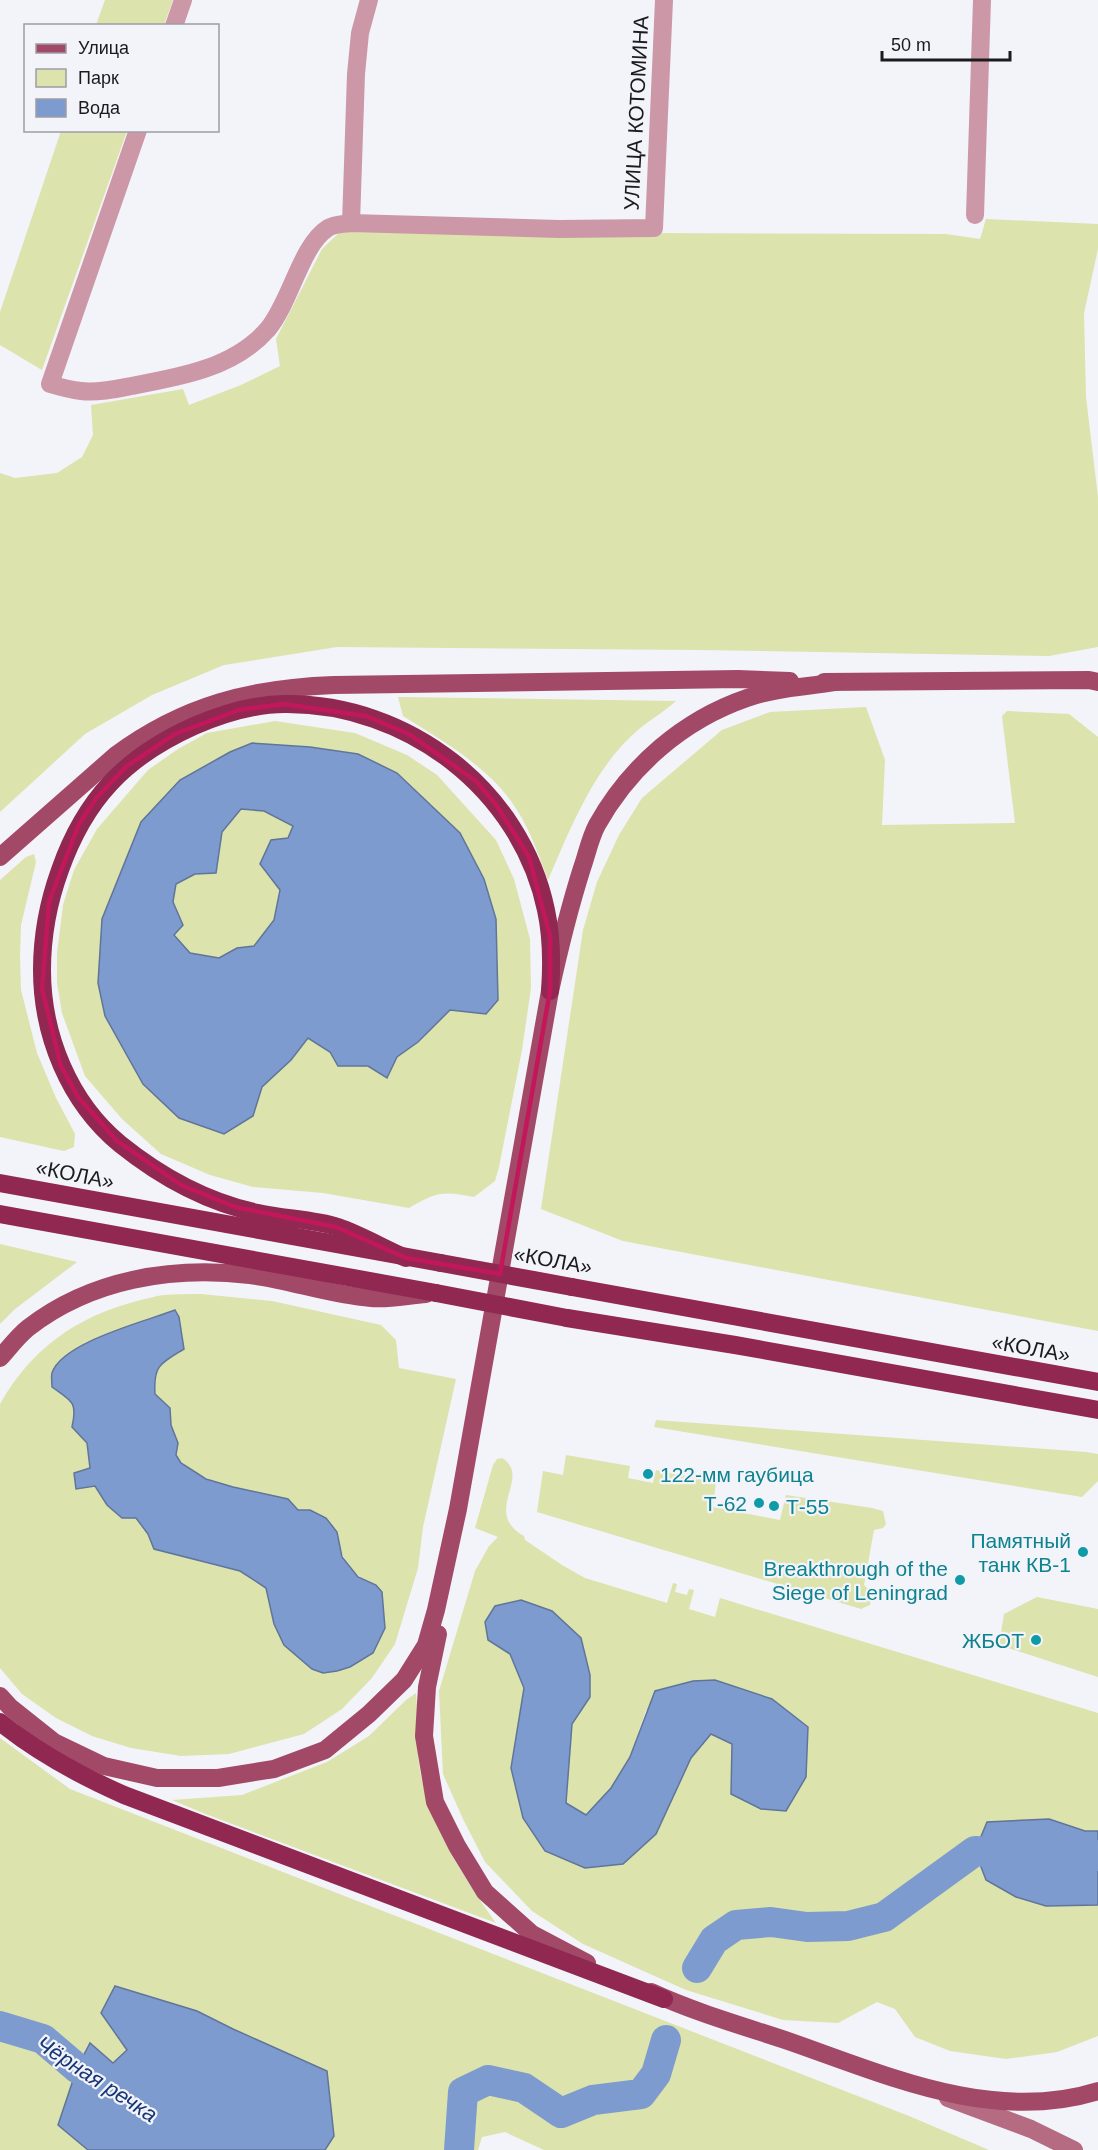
<svg xmlns="http://www.w3.org/2000/svg" width="1098" height="2150" viewBox="0 0 1098 2150" font-family="Helvetica,sans-serif">
	<rect width="100%" height="100%" fill="#f3f3fa"/>
	<g fill="#dce3ac" fill-rule="evenodd">
		<path d="M 105,0 L 173,0 L 164,25 L 96,25 Z"/>
		<path d="M 61,131 L 127,131 L 42,370 L 0,345 L 0,312 Z"/>
		<path d="M 986,219 L 1098,224 L 1098,249 L 1084,313 L 1086,397 L 1098,497 L 1098,647 L 1049,656 L 699,650 L 337,647 L 224,665 L 152,695 L 85,734 L 0,812 L 0,473 L 15,478 L 57,473 L 82,457 L 93,435 L 91,405 L 183,389 L 189,405 L 241,385 L 280,366 L 276,339 L 322,249 L 340,232 L 946,234 L 980,239 Z"/>
		<path d="M 398,697 L 676,701 C 664,712 651,719 639,729 C 594,767 571,827 548,880 C 538,853 528,824 511,801 C 485,765 440,739 403,716 Z"/>
		<path d="M 866,707 L 885,760 L 882,825 L 1015,823 L 1002,716 L 1007,711 L 1069,714 L 1098,737 L 1098,1331 L 623,1241 L 541,1209 L 583,930 L 597,882 L 619,835 L 642,798 L 722,730 L 770,712 Z"/>
		<path d="M 275,721 L 355,733 L 407,755 L 437,775 L 496,840 L 514,879 L 530,939 L 531,988 L 522,1050 L 499,1167 L 495,1181 L 474,1197 C 442,1191 437,1192 409,1208 L 323,1193 L 253,1187 L 210,1175 L 161,1154 L 122,1119 L 85,1076 L 62,1013 L 57,983 L 57,953 L 63,905 L 74,870 L 97,829 L 148,770 L 178,749 L 207,733 ZM 252,743 L 310,747 L 358,754 L 397,773 L 460,833 L 484,879 L 496,919 L 498,1000 L 486,1014 L 450,1009 C 426,1033 402,1063 366,1066 C 357,1067 347,1066 338,1066 L 330,1052 L 308,1038 L 291,1060 L 262,1087 L 143,1084 L 105,1016 L 98,983 Z"/>
		<path d="M 241,809 L 264,811 L 293,826 L 288,838 L 274,920 L 254,946 L 237,948 L 219,958 L 190,953 L 174,934 L 173,902 L 176,884 L 195,874 L 216,873 L 222,832 Z"/>
		<path d="M 34,854 L 36,862 L 21,925 L 20,957 L 21,990 L 37,1053 L 56,1098 L 75,1134 L 74,1147 L 64,1151 L 0,1137 L 0,880 L 26,857 Z"/>
		<path d="M 0,1244 L 77,1262 L 15,1309 L 0,1324 Z"/>
		<path d="M 201,1294 L 272,1301 L 381,1325 L 396,1340 L 399,1368 L 456,1379 L 423,1527 L 418,1568 L 395,1644 L 372,1678 L 342,1709 L 304,1734 L 229,1754 L 181,1756 L 131,1748 L 92,1736 L 56,1718 L 22,1694 L 0,1668 L 0,1404 C 31,1349 76,1317 137,1301 C 146,1299 155,1296 164,1295 C 176,1294 189,1294 201,1294 ZM 175,1310 L 183,1349 C 160,1363 153,1365 155,1394 L 170,1408 L 171,1425 L 178,1443 L 176,1455 C 192,1481 267,1499 298,1510 L 310,1510 L 337,1532 C 343,1563 346,1572 376,1585 L 373,1653 L 350,1668 L 337,1671 L 269,1604 L 266,1588 L 240,1571 L 216,1566 L 154,1549 L 148,1534 L 136,1518 L 107,1505 L 95,1486 L 74,1474 L 90,1468 L 87,1443 L 72,1427 L 76,1411 L 71,1400 L 84,1343 Z"/>
		<path d="M 656,1420 L 1086,1452 L 1098,1454 L 1098,1481 L 1082,1497 L 654,1427 Z"/>
		<path d="M 566,1455 L 630,1466 L 628,1478 L 653,1483 L 656,1470 L 716,1482 L 713,1507 L 780,1520 L 786,1495 L 872,1508 L 883,1511 L 886,1524 L 883,1528 L 874,1530 L 864,1585 L 872,1593 L 870,1605 L 861,1609 L 537,1512 L 543,1471 L 563,1475 Z"/>
		<path d="M 502,1458 C 533,1477 481,1512 524,1536 L 525,1540 L 562,1565 L 585,1578 L 667,1603 L 673,1583 L 677,1584 L 675,1592 L 687,1595 L 689,1589 L 694,1590 L 689,1609 L 715,1617 L 720,1598 L 1098,1713 L 1098,1831 L 1085,1831 L 1049,1819 L 1087,1905 L 1098,1905 L 1098,2036 L 1057,2052 L 1006,2059 L 950,2051 L 915,2037 L 895,2009 L 877,2002 L 838,2023 L 783,2020 L 686,1990 L 583,1944 L 532,1911 L 485,1862 L 463,1819 L 443,1774 L 439,1691 L 475,1571 L 489,1546 L 498,1537 L 475,1528 L 493,1465 L 497,1459 ZM 510,1654 L 590,1696 L 572,1724 L 566,1802 L 586,1816 L 611,1788 L 630,1757 L 646,1710 L 808,1727 L 786,1810 L 761,1809 L 731,1794 L 732,1744 L 711,1733 L 691,1758 L 656,1834 L 523,1818 L 511,1768 L 524,1688 Z"/>
		<path d="M 1037,1597 L 1098,1609 L 1098,1677 L 999,1645 L 1004,1614 Z"/>
		<path d="M 416,1693 C 419,1721 415,1749 421,1776 C 433,1831 464,1878 496,1923 L 203,1813 L 172,1800 L 242,1795 L 327,1762 L 369,1736 L 406,1700 Z"/>
		<path d="M 0,1738 L 70,1789 L 909,2116 L 989,2150 L 544,2150 L 505,2132 L 482,2137 L 478,2150 L 325,2150 L 334,2136 L 233,2029 L 197,2011 L 101,2013 L 128,2050 L 114,2063 L 90,2044 L 59,2124 L 88,2150 L 0,2150 Z"/>
	</g>
	<g fill="#7d9bce" stroke="#607599" stroke-width="1.5" fill-rule="evenodd">
		<path d="M 252,743 L 310,747 L 358,754 L 397,773 L 460,833 L 484,879 L 496,919 L 498,1000 L 486,1014 L 450,1010 L 418,1042 L 397,1057 L 387,1078 L 368,1066 L 338,1066 L 330,1052 L 308,1038 L 291,1060 L 262,1087 L 253,1116 L 224,1134 L 179,1118 L 143,1084 L 105,1016 L 98,983 L 102,919 L 141,822 L 180,780 L 230,752 ZM 241,809 L 264,811 L 293,826 L 288,838 L 271,840 L 260,864 L 280,890 L 274,920 L 254,946 L 237,948 L 219,958 L 190,953 L 174,935 L 183,925 L 173,902 L 176,884 L 195,874 L 216,873 L 222,832 Z"/>
		<path d="M 175,1310 L 179,1317 L 184,1349 C 161,1363 153,1365 155,1394 L 170,1408 L 171,1425 L 178,1443 L 176,1455 L 181,1463 L 206,1479 L 233,1487 L 288,1499 L 298,1510 L 310,1510 L 326,1518 L 337,1532 L 342,1557 L 358,1577 L 376,1585 L 382,1592 L 385,1628 L 373,1653 L 350,1667 L 337,1671 L 323,1673 L 312,1669 L 284,1645 L 274,1624 L 266,1588 L 240,1571 L 154,1549 L 148,1534 L 136,1518 L 122,1518 L 107,1505 L 95,1486 L 76,1489 L 74,1473 L 90,1468 L 87,1443 L 72,1427 C 78,1401 71,1401 52,1387 C 52,1383 51,1376 52,1373 C 62,1342 147,1321 175,1310 Z"/>
		<path d="M 521,1600 L 552,1611 L 581,1638 L 590,1675 L 590,1697 L 572,1724 L 566,1803 L 586,1815 L 611,1788 L 630,1757 L 655,1691 L 693,1681 L 715,1680 L 772,1699 L 808,1727 L 806,1777 L 786,1811 L 761,1809 L 731,1794 L 732,1744 L 711,1734 L 691,1758 L 656,1834 L 623,1864 L 585,1868 L 545,1851 L 523,1818 L 511,1768 L 524,1688 L 510,1654 L 488,1640 L 485,1622 L 495,1606 Z"/>
		<path d="M 1049,1819 L 1085,1831 L 1098,1831 L 1098,1905 L 1046,1906 L 1016,1897 L 986,1880 L 975,1851 L 987,1822 Z"/>
		<path d="M 115,1986 L 197,2011 L 233,2029 L 327,2071 L 334,2136 L 325,2150 L 88,2150 L 58,2125 L 77,2068 L 90,2043 L 113,2063 L 127,2050 L 101,2013 Z"/>
	</g>
	<g fill="none" stroke-linecap="round" stroke-linejoin="round">
		<g stroke="#7d9bce" stroke-width="30">
			<path d="M 697,1968 L 714,1940 L 736,1925 L 771,1922 L 807,1927 L 848,1926 L 884,1917 L 975,1851 L 1086,1859 L 1098,1855"/>
			<path d="M 0,2026 L 43,2039 L 77,2068 L 110,2089"/>
			<path d="M 459,2150 L 463,2092 L 488,2080 L 524,2088 L 561,2113 L 593,2100 L 641,2094 L 656,2074 L 666,2040"/>
		</g>
		<g stroke="#cc98a7" stroke-width="18">
			<path d="M 174,26 L 183,0"/>
			<path d="M 138,130 L 50,384 C 60,387 71,390 81,391 C 97,393 116,389 131,386 C 180,377 234,368 268,329 C 291,301 301,245 328,228 C 334,224 344,224 351,223 L 559,229 L 654,228 L 664,0"/>
			<path d="M 975,215 L 982,0"/>
			<path d="M 351,223 L 356,74 L 360,33 L 369,0"/>
		</g>
		<path stroke="#b56b82" stroke-width="18" d="M 948,2098 L 1031,2129 L 1074,2150"/>
		<g stroke="#a24968" stroke-width="18">
			<path d="M 824,682 L 1089,680 L 1098,682"/>
			<path d="M 0,857 L 116,755 C 184,705 251,688 334,685 L 738,679 L 790,681"/>
			<path d="M 0,1358 C 9,1348 18,1336 28,1328 C 91,1279 172,1266 250,1275 C 290,1280 330,1295 371,1298 C 389,1300 409,1295 426,1294"/>
			<path d="M 438,1634 L 427,1687 L 424,1736 L 435,1802 L 457,1846 L 485,1892 L 532,1934 L 587,1963"/>
			<path d="M 0,1696 L 10,1707 L 54,1742 L 104,1766 L 157,1778 L 218,1778 L 274,1769 L 325,1750 L 369,1714 L 404,1680 L 426,1645 L 436,1610 L 458,1509 L 550,991 C 559,950 569,909 582,868 C 587,854 590,838 597,825 C 630,766 683,720 747,698 C 775,688 807,687 836,682"/>
			<path d="M 651,1992 C 694,2012 743,2026 788,2041 C 886,2075 993,2124 1098,2091"/>
		</g>
		<g stroke="#902852" stroke-width="18">
			<path d="M 0,1183 L 441,1263"/>
			<path d="M 0,1214 L 436,1293"/>
			<path d="M 406,1258 C 383,1248 361,1235 338,1227 C 313,1219 284,1219 258,1213 C 206,1202 161,1177 120,1144 C 69,1102 42,1035 42,970 C 42,935 48,903 60,870 C 85,799 125,757 194,726 C 222,714 254,704 285,704 C 408,703 521,790 546,910 C 552,938 552,964 550,991"/>
			<path d="M 572,1287 L 1098,1382"/>
			<path d="M 567,1318 L 735,1345 L 1098,1410"/>
			<path d="M 0,1722 C 38,1753 79,1775 124,1795 L 664,1999"/>
		</g>
		<g stroke="#902852" stroke-width="18">
			<path d="M 441,1263 L 572,1287"/>
			<path d="M 436,1293 L 567,1318"/>
		</g>
	</g>
	<path fill="none" stroke="#c2185b" stroke-width="4.5" stroke-linejoin="round" d="M 283,704 L 366,716 L 409,734 L 477,782 L 497,806 L 529,857 L 550,936 L 550,991 L 500,1274 L 406,1258 L 336,1227 L 235,1207 L 181,1185 L 117,1141 L 78,1097 L 61,1066 L 42,989 L 49,902 L 79,824 L 97,797 L 127,766 L 175,734 L 239,710 Z"/>
	<g fill="#0f9aa8" stroke="#f3f3fa" stroke-width="2">
		<circle cx="648" cy="1474" r="6"/>
		<circle cx="759" cy="1503" r="6"/>
		<circle cx="774" cy="1506" r="6"/>
		<circle cx="1083" cy="1552" r="6"/>
		<circle cx="960" cy="1580" r="6"/>
		<circle cx="1036" cy="1640" r="6"/>
	</g>
	<g text-anchor="middle" dominant-baseline="central" stroke-width="4.5" stroke-linejoin="round" paint-order="stroke">
		<g font-size="21" fill="#1b1b1e" stroke="#f3f3fa">
			<text transform="translate(636 113) rotate(-87)">УЛИЦА КОТОМИНА</text>
			<text transform="translate(75 1174) rotate(11)">«КОЛА»</text>
			<text transform="translate(553 1260) rotate(10)">«КОЛА»</text>
			<text transform="translate(1031 1348) rotate(10)">«КОЛА»</text>
		</g>
		<g font-size="21" fill="#0d838f" stroke="#f3f3fa" text-anchor="end">
			<text x="660" y="1474" text-anchor="start">122-мм гаубица</text>
			<text x="747" y="1503">Т-62</text>
			<text x="786" y="1506" text-anchor="start">Т-55</text>
			<text x="1071" y="1540">Памятный<tspan x="1071" dy="24">танк КВ-1</tspan></text>
			<text x="948" y="1568">Breakthrough of the<tspan x="948" dy="24">Siege of Leningrad</tspan></text>
			<text x="1024" y="1640">ЖБОТ</text>
		</g>
		<g font-size="22" font-style="italic" fill="#163775" stroke="#f3f3fa">
			<text transform="translate(97 2079) rotate(33)">Чёрная речка</text>
		</g>
	</g>
	<rect x="24" y="24" width="195" height="108" fill="#f3f3fa" stroke="#9d9da2" stroke-width="1.5"/>
	<rect x="36" y="44" width="30" height="9" fill="#a24968" stroke="#9d9da2" stroke-width="1.5"/>
	<text x="78" y="54" font-size="18" fill="#1b1b1e">Улица</text>
	<rect x="36" y="69" width="30" height="18" fill="#dce3ac" stroke="#9d9da2" stroke-width="1.5"/>
	<text x="78" y="84" font-size="18" fill="#1b1b1e">Парк</text>
	<rect x="36" y="99" width="30" height="18" fill="#7d9bce" stroke="#9d9da2" stroke-width="1.5"/>
	<text x="78" y="114" font-size="18" fill="#1b1b1e">Вода</text>
	<path d="M882 51v9h128v-9" fill="none" stroke="#1b1b1e" stroke-width="3"/>
	<text x="891" y="51" font-size="18" fill="#1b1b1e" stroke="#f3f3fa" stroke-width="4.5" paint-order="stroke">50 m</text>
</svg>
